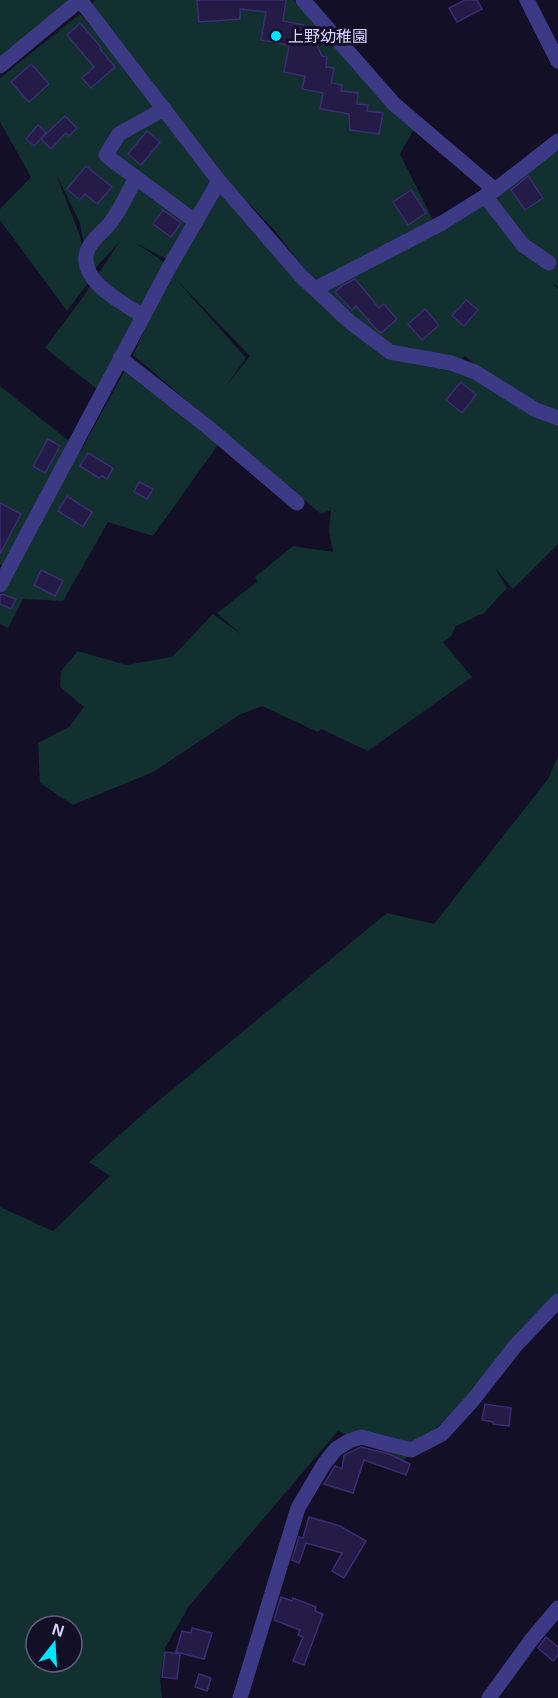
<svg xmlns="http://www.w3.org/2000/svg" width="558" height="1698" viewBox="0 0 558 1698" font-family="Arial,'Noto Sans JP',sans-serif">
	<rect width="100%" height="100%" fill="#130f26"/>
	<g fill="#12302f" fill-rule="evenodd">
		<path d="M 0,0 L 70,0 L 0,60 Z"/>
		<path d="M 95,0 L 293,0 L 415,127 L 400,154 L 436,226 L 501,189 L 558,151 L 558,287 L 551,283 L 558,289 L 558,544 L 513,589 L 495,568 L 507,588 L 484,613 L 456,626 L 451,636 L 443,642 L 472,677 L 368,751 L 321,729 L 318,732 L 262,706 L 239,715 L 153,772 L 73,805 L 40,783 L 38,743 L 69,727 L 84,707 L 60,687 L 61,671 L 78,651 L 126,665 L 172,657 L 213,614 L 241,634 L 217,613 L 258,581 L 255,577 L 293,546 L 333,552 L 329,532 L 331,510 L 321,514 L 133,355 L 171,273 L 168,270 L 102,393 L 45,348 L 83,297 L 120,241 L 89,275 L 80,223 L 56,174 L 80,236 L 89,282 L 67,311 L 0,220 L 0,209 L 31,177 L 0,122 L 0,78 L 80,14 L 219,181 L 218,184 L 322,301 L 386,354 L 447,363 L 381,345 L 319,287 L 275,231 L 190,142 L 96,15 L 92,3 ZM 209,196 L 170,266 L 134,242 L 168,260 ZM 173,276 L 250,356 L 226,386 L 246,358 ZM 465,356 L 508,392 L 508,393 L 504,395 L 456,365 Z"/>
		<path d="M 125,370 L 220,442 L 153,536 L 108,522 L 63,601 L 23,599 L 8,628 L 0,624 L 0,598 L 79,445 L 83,447 Z"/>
		<path d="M 0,386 L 70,442 L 6,568 L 0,564 Z"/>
		<path d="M 558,756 L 558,1307 L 403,1461 L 338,1431 L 189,1606 L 165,1648 L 160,1679 L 162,1698 L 0,1698 L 0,1207 L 53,1231 L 110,1176 L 89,1162 L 151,1107 L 387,913 L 434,924 L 548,779 ZM 36,1626 L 72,1626 L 72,1662 L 36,1662 Z"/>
	</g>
	<g fill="#241b47" stroke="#3b2d73" stroke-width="1.5">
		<path d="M 197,0 L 286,0 L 283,21 L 304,25 L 303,33 L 316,43 L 322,56 L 327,57 L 326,67 L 334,68 L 331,83 L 342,85 L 341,91 L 358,93 L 357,104 L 368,105 L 367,111 L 383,113 L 379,134 L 350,130 L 349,114 L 320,109 L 323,93 L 302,89 L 305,76 L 284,72 L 289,45 L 261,40 L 266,12 L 240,9 L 240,19 L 199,22 Z"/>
		<path d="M 465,0 L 477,0 L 482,9 L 457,22 L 449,8 Z"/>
		<path d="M 80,23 L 101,47 L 100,49 L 115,67 L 91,88 L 82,78 L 94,67 L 67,35 Z"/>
		<path d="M 31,64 L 49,84 L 29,102 L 11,82 Z"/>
		<path d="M 65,116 L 77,128 L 69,136 L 66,133 L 51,149 L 41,139 Z"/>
		<path d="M 38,125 L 46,133 L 34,146 L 26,139 Z"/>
		<path d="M 147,131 L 160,142 L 141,165 L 128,154 Z"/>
		<path d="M 86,166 L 112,187 L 97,204 L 85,194 L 80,200 L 67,189 Z"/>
		<path d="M 528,176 L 543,198 L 525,210 L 511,190 Z"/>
		<path d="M 411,190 L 426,213 L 408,225 L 393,202 Z"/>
		<path d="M 163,210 L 181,223 L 171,237 L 153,224 Z"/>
		<path d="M 355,279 L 379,308 L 384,304 L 397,319 L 381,333 L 376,329 L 356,306 L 352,310 L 335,292 L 343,285 Z"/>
		<path d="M 466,300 L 478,310 L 464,326 L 452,316 Z"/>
		<path d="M 425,309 L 439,325 L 422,340 L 408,324 Z"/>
		<path d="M 461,382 L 476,395 L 462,413 L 446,400 Z"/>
		<path d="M 48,439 L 60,446 L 45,473 L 33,466 Z"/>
		<path d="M 88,453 L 113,468 L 107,479 L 102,476 L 99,478 L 80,466 Z"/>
		<path d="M 139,482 L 153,489 L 147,499 L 134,492 Z"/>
		<path d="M 67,496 L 92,512 L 83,527 L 58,511 Z"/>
		<path d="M 0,503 L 21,514 L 0,554 Z"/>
		<path d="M 41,570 L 63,581 L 55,596 L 34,585 Z"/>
		<path d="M 2,594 L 16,599 L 11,609 L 0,604 L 0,595 Z"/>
		<path d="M 485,1404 L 511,1408 L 509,1426 L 493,1424 L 493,1422 L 482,1420 Z"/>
		<path d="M 361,1447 L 389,1454 L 410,1464 L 406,1475 L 364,1460 L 353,1493 L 324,1484 L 335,1466 L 342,1469 L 344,1455 Z"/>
		<path d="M 309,1517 L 340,1526 L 366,1541 L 344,1578 L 332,1571 L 342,1553 L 306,1543 L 299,1563 L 292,1560 L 299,1537 L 303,1538 Z"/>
		<path d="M 281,1597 L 292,1601 L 293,1598 L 316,1607 L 315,1611 L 323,1614 L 304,1665 L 293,1661 L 303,1637 L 298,1635 L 300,1630 L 274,1620 Z"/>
		<path d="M 192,1628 L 212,1633 L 204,1659 L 176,1652 L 182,1631 L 191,1633 Z"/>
		<path d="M 546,1637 L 558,1647 L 558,1655 L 553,1661 L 538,1648 Z"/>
		<path d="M 165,1652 L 180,1654 L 177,1679 L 162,1677 Z"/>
		<path d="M 199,1674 L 211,1678 L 207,1691 L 195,1687 Z"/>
	</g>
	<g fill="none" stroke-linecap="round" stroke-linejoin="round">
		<g stroke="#3d3a85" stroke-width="15">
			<path d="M 80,0 L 219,181 L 301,276 L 350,322 L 390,352 L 451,363 L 475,372 L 536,410 L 558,418"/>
			<path d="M 303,0 L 394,104 L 495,190 L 558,141"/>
			<path d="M 527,0 L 558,61"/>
			<path d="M 0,66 L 80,0"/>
			<path d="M 164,109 L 119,134 L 106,155 L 112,160 L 196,222"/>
			<path d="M 136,178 C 128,192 121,209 111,222 C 104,231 94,238 89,247 C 73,278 121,302 143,316"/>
			<path d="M 485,196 L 523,245 L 549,263"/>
			<path d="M 319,287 L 442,223 L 495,190"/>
			<path d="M 120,358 L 209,428 L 297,503"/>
			<path d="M 0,585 L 170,266 L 219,181"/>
			<path d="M 240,1698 L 298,1508 L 324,1464 L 336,1449 L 349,1441 L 361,1437 L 411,1450 L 442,1434 L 473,1400 L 516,1345 L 558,1301"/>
			<path d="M 489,1698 L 532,1639 L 558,1608"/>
		</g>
	</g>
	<circle fill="#00e5ff" stroke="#130f26" stroke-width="2" cx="276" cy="36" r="6"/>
	<g text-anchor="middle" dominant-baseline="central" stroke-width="6" stroke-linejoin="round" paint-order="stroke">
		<g font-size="16" fill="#d9d4ff" stroke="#130f26" text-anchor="start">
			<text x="288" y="36">上野幼稚園</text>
		</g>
	</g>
	<g transform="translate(54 1644) rotate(17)"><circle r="28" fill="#130f26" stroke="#625e7d" stroke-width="1.5"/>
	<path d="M0-4.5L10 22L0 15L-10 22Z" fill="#00e5ff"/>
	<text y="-9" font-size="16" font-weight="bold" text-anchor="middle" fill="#d9d4ff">N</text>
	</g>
</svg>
